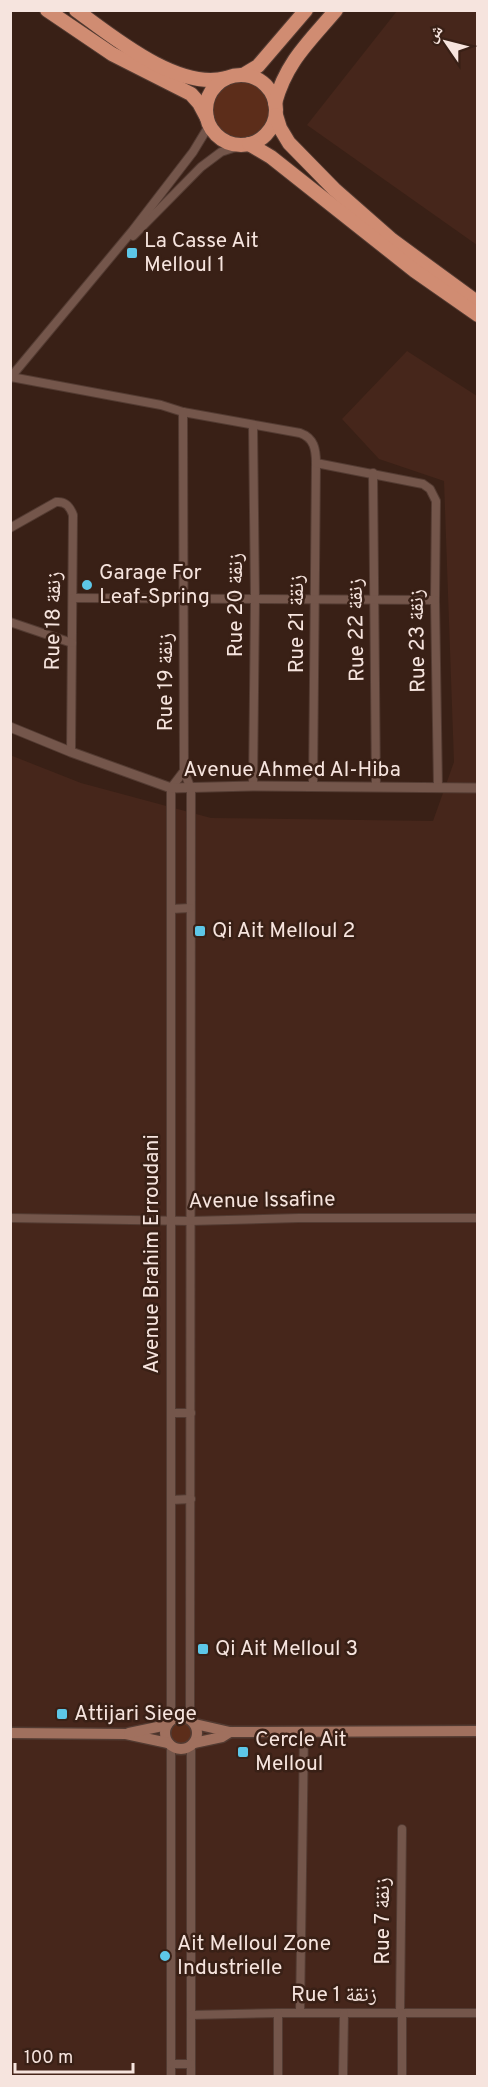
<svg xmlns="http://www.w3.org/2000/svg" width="488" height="2087" viewBox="0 0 488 2087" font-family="Overpass,'Noto Naskh Arabic',sans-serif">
	<rect width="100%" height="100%" fill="#392016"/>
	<g fill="#46261b">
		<path d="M 397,11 L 477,11 L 477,245 L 307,125 Z"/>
		<path d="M 407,351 L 477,396 L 477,2076 L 11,2076 L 10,755 L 81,783 L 211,818 L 433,821 L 454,762 L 444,481 L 379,459 L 342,419 Z"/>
	</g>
	<g fill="#5c2d1a">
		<circle cx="241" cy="110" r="30"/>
		<circle cx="181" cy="1734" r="12"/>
	</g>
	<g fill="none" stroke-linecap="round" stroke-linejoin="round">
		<g stroke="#533b32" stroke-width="10">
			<g id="minor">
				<path d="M 133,236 L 201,167 L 221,152 L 242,145"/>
				<path d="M 11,377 L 161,405 L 183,412 L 300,433 C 314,438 316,449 316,463 L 313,786"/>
				<path d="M 10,378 L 133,230 L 193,152 L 210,124"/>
				<path d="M 183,412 L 184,771 L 191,789 L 190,1719"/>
				<path d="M 253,425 L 255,599 L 253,786"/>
				<path d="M 316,463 L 423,484 L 430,489 L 436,501 L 435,600 L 438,788"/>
				<path d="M 373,473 L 376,786"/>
				<path d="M 10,528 L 56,502 C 66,501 70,507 73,515 L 71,752"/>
				<path d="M 73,598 L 435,600"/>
				<path d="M 10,622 L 72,643"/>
				<path d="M 171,909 L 190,908"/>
				<path d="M 10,1218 L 190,1221 L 299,1218 L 478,1218"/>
				<path d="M 171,1413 L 191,1413"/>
				<path d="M 171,1500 L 191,1499"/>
				<path d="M 171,1720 L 171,788 L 184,771"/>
				<path d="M 171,1746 L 171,2076"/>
				<path d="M 191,1746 L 191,2076"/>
				<path d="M 300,2013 L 304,1731"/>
				<path d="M 400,2013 L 402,1829"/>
				<path d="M 191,2015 L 278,2013 L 478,2013"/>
				<path d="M 171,2064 L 191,2064"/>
				<path d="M 278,2076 L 278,2013"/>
				<path d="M 343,2076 L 344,2013"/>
				<path d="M 402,2076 L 402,2013"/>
			</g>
		</g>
		<g stroke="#533b32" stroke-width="11">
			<path id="tertiary" d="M 10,727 L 71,752 L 171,788 L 253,786 L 478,788"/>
		</g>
		<g stroke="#533b32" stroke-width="13">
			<g id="secondary">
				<circle cx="181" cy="1733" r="16"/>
				<path d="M 195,1724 L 230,1732 L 478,1731"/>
				<path d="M 10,1733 L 126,1734 L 168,1743"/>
				<path d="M 129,1733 L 167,1725"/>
				<path d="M 194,1743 L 222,1737 L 230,1732"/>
			</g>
		</g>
		<g stroke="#533b32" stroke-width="16">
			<g id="trunk">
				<path d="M 47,10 L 112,54 L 191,94 L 199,103 L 207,118"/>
				<path d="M 76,10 C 113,37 178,91 226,78"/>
				<path d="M 243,75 L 258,66 L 306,10"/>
				<circle cx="241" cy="110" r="35"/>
				<path d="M 275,103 C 286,62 309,42 336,10"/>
				<path d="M 276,115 L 280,128 L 289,143 L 334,189 L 392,240 L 478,303"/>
				<path d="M 249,144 L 271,157 L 415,271 L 478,315"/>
			</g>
		</g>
		<use href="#minor" stroke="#74564b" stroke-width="8"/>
		<use href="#tertiary" stroke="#74564b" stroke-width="9"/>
		<use href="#secondary" stroke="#a0705e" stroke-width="10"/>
		<use href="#trunk" stroke="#d08c72" stroke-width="14"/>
	</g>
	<g fill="#5dc7e8" stroke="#392016" stroke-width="2">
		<rect x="126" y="247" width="12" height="12" rx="3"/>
		<circle cx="87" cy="585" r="6"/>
		<rect x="194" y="925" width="12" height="12" rx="3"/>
		<rect x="197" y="1643" width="12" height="12" rx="3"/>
		<rect x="56" y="1708" width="12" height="12" rx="3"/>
		<rect x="237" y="1746" width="12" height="12" rx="3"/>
		<circle cx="165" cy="1956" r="6"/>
	</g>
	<g text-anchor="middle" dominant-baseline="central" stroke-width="5" stroke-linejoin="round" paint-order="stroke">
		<g font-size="21" fill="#f6e4de" stroke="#392016" text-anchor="start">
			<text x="144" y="241">La Casse Ait<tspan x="144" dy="24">Melloul 1</tspan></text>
			<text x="99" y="573">Garage For<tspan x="99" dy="24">Leaf-Spring</tspan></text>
			<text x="212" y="931">Qi Ait Melloul 2</text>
			<text x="215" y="1649">Qi Ait Melloul 3</text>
			<text x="74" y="1714">Attijari Siege</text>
			<text x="255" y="1740">Cercle Ait<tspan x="255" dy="24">Melloul</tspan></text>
			<text x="177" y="1944">Ait Melloul Zone<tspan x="177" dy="24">Industrielle</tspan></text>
		</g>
		<g font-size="21" fill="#f6e4de" stroke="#392016">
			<text transform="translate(236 605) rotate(-90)">Rue 20 زنقة</text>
			<text transform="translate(54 621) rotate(-89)">Rue 18 زنقة</text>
			<text transform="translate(297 624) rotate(-90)">Rue 21 زنقة</text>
			<text transform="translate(357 630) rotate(-91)">Rue 22 زنقة</text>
			<text transform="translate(418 641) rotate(-91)">Rue 23 زنقة</text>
			<text transform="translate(166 682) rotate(-90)">Rue 19 زنقة</text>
			<text x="292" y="770">Avenue Ahmed Al-Hiba</text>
			<text transform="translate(262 1201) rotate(-1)">Avenue Issafine</text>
			<text transform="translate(152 1254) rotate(-90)">Avenue Brahim Erroudani</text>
			<text transform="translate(383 1921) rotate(-90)">Rue 7 زنقة</text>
			<text x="334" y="1995">Rue 1 زنقة</text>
		</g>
	</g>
	<rect width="488" height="2087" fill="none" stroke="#f6e4de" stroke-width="24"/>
	<g transform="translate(446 42) rotate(305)" stroke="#392016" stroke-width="4.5" paint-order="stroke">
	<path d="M0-4.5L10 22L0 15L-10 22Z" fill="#f6e4de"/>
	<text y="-9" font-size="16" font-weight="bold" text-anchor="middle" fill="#f6e4de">ش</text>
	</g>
	<path d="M15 2063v9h118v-9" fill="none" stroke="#f6e4de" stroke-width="3"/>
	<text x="24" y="2063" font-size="18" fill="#f6e4de" stroke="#392016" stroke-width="4.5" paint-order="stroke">100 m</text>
</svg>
